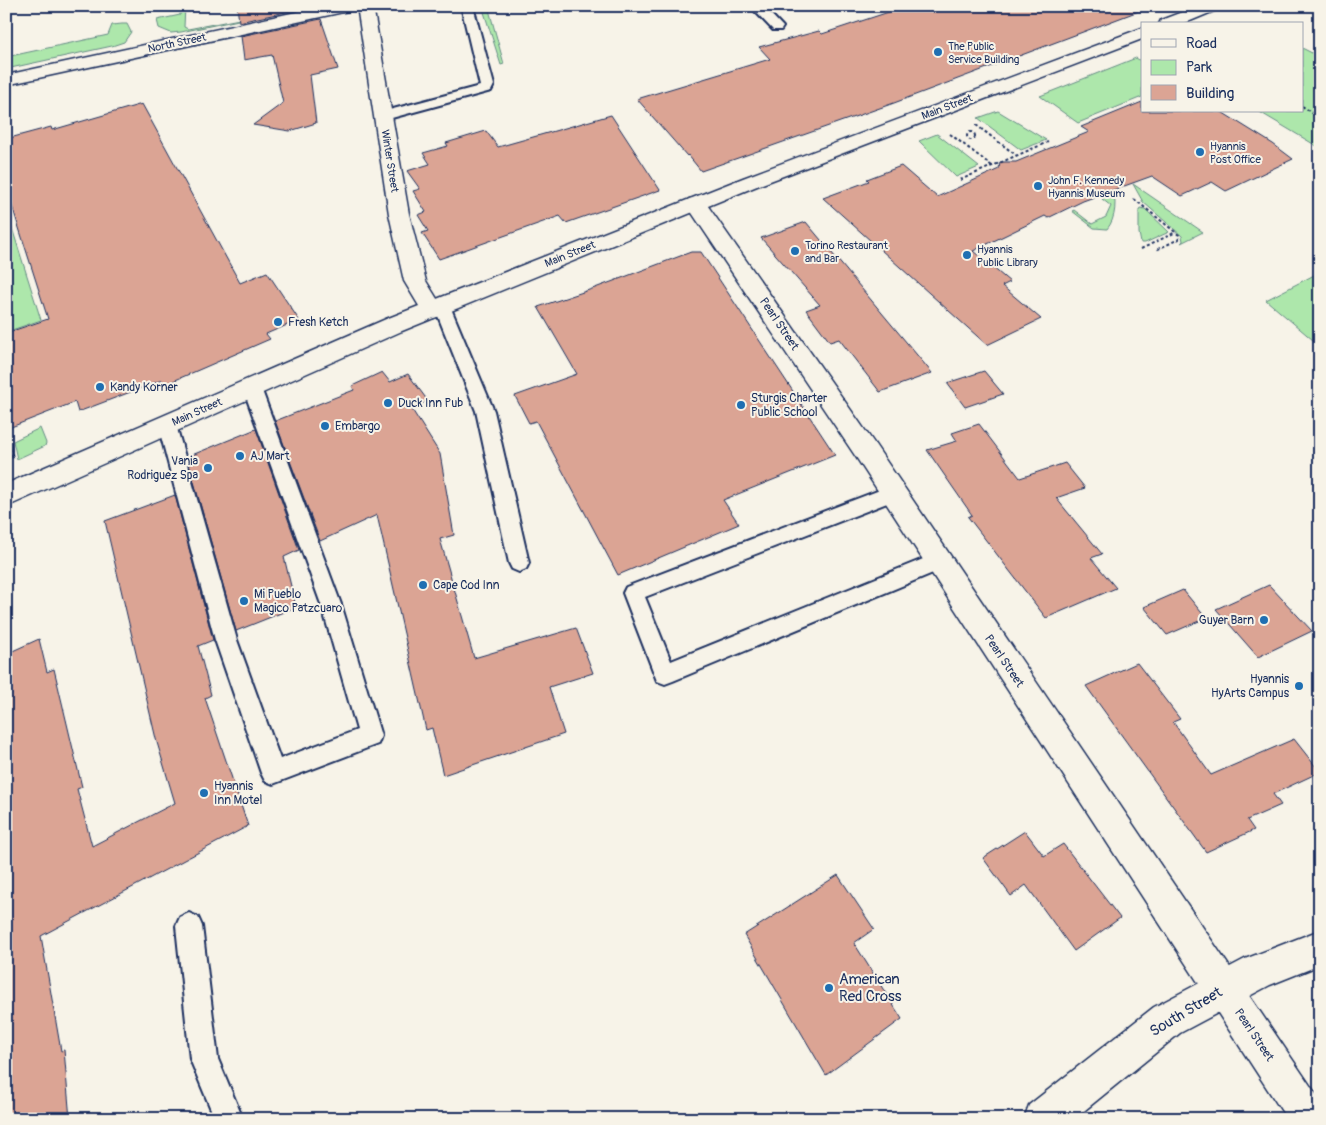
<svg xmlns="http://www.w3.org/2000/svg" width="1326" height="1125" viewBox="0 0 1326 1125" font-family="Pangolin,sans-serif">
	<rect width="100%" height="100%" fill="#f7f3e8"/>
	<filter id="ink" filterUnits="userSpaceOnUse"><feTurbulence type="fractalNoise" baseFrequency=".02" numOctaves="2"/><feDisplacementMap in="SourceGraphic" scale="10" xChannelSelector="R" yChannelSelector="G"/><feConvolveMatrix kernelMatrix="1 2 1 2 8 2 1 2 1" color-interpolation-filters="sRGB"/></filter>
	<g filter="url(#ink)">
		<g fill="#ade7ab" stroke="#648b84">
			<path d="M 180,6 L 185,6 L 184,27 L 188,29 L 291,9 L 181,32 L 171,33 L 159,28 L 157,20 L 180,15 Z"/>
			<path d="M 482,6 L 488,6 L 504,64 L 501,65 Z"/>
			<path d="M 122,24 L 127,24 L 131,32 L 124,42 L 112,46 L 6,69 L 6,57 L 108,35 L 112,25 Z"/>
			<path d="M 1302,48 L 1320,57 L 1320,148 L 1258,111 L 1302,111 Z"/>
			<path d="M 1136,58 L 1142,62 L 1142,97 L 1078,123 L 1040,96 Z"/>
			<path d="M 998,111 L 1046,140 L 1021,150 L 978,118 Z"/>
			<path d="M 937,134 L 979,167 L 956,177 L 919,141 Z"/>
			<path d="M 1133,184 L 1203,232 L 1181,243 L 1183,241 L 1182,236 L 1143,202 Z"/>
			<path d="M 1112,188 C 1117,199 1116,219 1107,229 L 1094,228 L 1072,211 L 1074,210 L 1092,224 L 1106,217 L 1111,206 L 1102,199 L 1112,195 L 1105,189 Z"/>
			<path d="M 1140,208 L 1145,209 L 1169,232 L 1145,243 L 1141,243 L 1139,233 L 1139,210 Z"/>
			<path d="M 6,209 L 41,320 L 6,332 Z"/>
			<path d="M 1320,272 L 1320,346 L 1266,300 Z"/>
			<path d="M 40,428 L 46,443 L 45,446 L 17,459 L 13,441 Z"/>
		</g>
		<g fill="#dba494" stroke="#1b2f5e">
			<path d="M 237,6 L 314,6 L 239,22 Z"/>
			<path d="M 907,6 L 1143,6 L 1144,9 L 894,103 L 701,171 L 688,155 L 687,156 L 637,99 L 770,59 L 759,47 L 819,31 L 822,34 Z"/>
			<path d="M 321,19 L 338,69 L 310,75 L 316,123 L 290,131 L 253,125 L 283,103 L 272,55 L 244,60 L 241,36 Z"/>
			<path d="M 1142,102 L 1142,111 L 1220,111 L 1273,144 L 1293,159 L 1226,191 L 1212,182 L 1182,196 L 1152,176 L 1083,201 L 1048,218 L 1045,216 L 973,251 L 1010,282 L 1002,286 L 1041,319 L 987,345 L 823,198 L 869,181 L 867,179 L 901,166 L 937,197 L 999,169 L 1000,162 L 1016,162 L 1089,132 L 1081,127 Z"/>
			<path d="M 142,104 L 240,283 L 267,272 L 299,320 L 266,334 L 270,339 L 164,385 L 162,380 L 78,412 L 75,402 L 6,429 L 6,333 L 48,319 L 6,187 L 6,139 L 51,127 L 52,130 Z"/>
			<path d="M 611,115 L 660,190 L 566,223 L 560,216 L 439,259 L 422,233 L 428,231 L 418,215 L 426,212 L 413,191 L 420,189 L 407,171 L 430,164 L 423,153 L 448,146 L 446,143 L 486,131 L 498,147 Z"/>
			<path d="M 806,222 L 932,373 L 880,392 L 839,339 L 830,342 L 806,310 L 820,305 L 761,238 Z"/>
			<path d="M 691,252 L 701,252 L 835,455 L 723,500 L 739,524 L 618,575 L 536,421 L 529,423 L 515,396 L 577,374 L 538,307 L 595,288 Z"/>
			<path d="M 984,371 L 1003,394 L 965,407 L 947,383 Z"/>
			<path d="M 382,372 L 390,382 L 408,374 L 428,401 L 411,408 L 440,454 L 454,535 L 440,539 L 474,658 L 576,628 L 593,673 L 549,687 L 564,734 L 443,775 L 432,728 L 426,730 L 377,515 L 320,541 L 275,421 L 354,390 L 352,386 Z"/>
			<path d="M 979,424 L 1020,478 L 1065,463 L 1085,488 L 1056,498 L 1102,554 L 1091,558 L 1116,588 L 1046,618 L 968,517 L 972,515 L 927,450 L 957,441 L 952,433 Z"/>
			<path d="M 256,429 L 299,550 L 284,557 L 296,607 L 236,631 L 187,457 Z"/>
			<path d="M 175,495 L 213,640 L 198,646 L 211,695 L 205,698 L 248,826 L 41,936 L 61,1051 L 64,1050 L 70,1119 L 6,1119 L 6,654 L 39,639 L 47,672 L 54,669 L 82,787 L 77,789 L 92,846 L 175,803 L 156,739 L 105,521 Z"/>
			<path d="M 1269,585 L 1312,631 L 1258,657 L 1216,609 Z"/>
			<path d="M 1183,590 L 1206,618 L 1167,635 L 1144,607 Z"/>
			<path d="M 1137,663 L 1180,719 L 1173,722 L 1211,775 L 1294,739 L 1320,772 L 1273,794 L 1281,805 L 1247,820 L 1254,830 L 1206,852 L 1086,686 Z"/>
			<path d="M 1025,831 L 1044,856 L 1063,844 L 1120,918 L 1074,951 L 1026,885 L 1011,896 L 983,858 Z"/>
			<path d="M 838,875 L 874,929 L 854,943 L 902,1019 L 826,1075 L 744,935 Z"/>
		</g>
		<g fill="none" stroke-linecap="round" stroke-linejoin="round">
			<g stroke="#1b2f5e" stroke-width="4">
				<g id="service">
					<path d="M 461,6 L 473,6 L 494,85 L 491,91 L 388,119 L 378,119 L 376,116 L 378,113 L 480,86 Z"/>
					<path d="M 750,6 L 763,6 L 783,27 L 781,30 L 773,30 Z"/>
					<path d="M 442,300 L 448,302 L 450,306 L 494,411 L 529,563 L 526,569 L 519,572 L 512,569 L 509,563 L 476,411 L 434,306 L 436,302 Z"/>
					<path d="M 252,381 L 258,383 L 261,388 L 342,607 L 381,736 L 378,744 L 273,784 L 265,781 L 261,773 L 215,640 L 158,425 L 161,420 L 167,418 L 173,420 L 176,425 L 237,640 L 280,759 L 357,730 L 322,607 L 243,388 L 246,383 Z"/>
					<path d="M 893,485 L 900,488 L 902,493 L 900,498 L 645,597 L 671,661 L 938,553 L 945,556 L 948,562 L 945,568 L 673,681 L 665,684 L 657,681 L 623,593 L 626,587 Z"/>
					<path d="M 189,913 L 198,917 L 202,926 L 218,1059 L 243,1119 L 215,1119 L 190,1059 L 176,926 L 180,917 Z"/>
				</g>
			</g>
			<g stroke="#1b2f5e" stroke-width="3">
				<path id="minor" d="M 696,198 L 703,199 L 874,443 L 1320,1100 L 1320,1119 L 1287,1119 L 856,457 L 686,204 L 689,199 Z"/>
			</g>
			<g stroke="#1b2f5e" stroke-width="3">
				<g id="tertiary">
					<path d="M 324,6 L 356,6 L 354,9 L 348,11 L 6,85 L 6,75 Z"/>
					<path d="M 357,6 L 373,6 L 409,214 L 426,281 L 444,310 L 441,316 L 433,318 L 425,316 L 404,281 L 389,214 Z"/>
				</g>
			</g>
			<g stroke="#1b2f5e" stroke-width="3">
				<g id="secondary">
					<path d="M 1198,6 L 1221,6 L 1219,9 L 1183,24 L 1159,24 L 1161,20 Z"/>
					<path d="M 1142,28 L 1142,39 L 757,186 L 402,331 L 6,507 L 6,484 L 386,319 L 743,178 Z"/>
					<path d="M 1320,930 L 1320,965 L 1270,985 L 1180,1033 L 1074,1119 L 1024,1119 L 1029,1105 L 1154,1007 L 1245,959 Z"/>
				</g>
			</g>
			<g stroke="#1b2f5e" stroke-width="2" stroke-dasharray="3 2.5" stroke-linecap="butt">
				<path d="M 1302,106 L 1320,118"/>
				<path d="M 976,125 L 1016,155"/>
				<circle cx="971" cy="136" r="4"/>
				<path d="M 950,134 L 992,166"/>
				<path d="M 960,180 L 1048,142"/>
				<path d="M 1134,199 L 1179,235 L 1179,239 L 1156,250"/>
				<path d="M 1141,249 L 1176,232"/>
			</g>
			<path stroke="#1b2f5e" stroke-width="3" stroke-dasharray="4.5 3" stroke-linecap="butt" d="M 6,440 L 14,461"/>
			<use href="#service" fill="#f7f3e8" fill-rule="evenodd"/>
			<use href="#minor" fill="#f7f3e8" fill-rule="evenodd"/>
			<use href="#tertiary" fill="#f7f3e8" fill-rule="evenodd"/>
			<use href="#secondary" fill="#f7f3e8" fill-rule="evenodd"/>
		</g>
	</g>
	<g fill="#1f6fb2" stroke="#f7f3e8" stroke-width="2">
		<circle cx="938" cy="52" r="5"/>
		<circle cx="1200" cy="152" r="5"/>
		<circle cx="1038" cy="186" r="5"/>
		<circle cx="795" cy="251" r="5"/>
		<circle cx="967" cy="255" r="5"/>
		<circle cx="278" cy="322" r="5"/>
		<circle cx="100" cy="387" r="5"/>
		<circle cx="388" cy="403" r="5"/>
		<circle cx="741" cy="405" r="5"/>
		<circle cx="325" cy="426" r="5"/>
		<circle cx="240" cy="456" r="5"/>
		<circle cx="208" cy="468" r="5"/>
		<circle cx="423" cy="585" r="5"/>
		<circle cx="244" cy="601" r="5"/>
		<circle cx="1264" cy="620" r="5"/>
		<circle cx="1299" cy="686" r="5"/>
		<circle cx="204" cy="793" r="5"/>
		<circle cx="829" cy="988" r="5"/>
	</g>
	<g text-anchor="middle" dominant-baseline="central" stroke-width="4" stroke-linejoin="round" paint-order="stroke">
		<g font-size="11" fill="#1b2f5e" stroke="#f7f3e8">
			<text transform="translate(177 43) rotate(-12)">North Street</text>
			<text transform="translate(947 107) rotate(-21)">Main Street</text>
			<text transform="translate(390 161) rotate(81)">Winter Street</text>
			<text transform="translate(570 254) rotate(-22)">Main Street</text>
			<text transform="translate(197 412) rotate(-24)">Main Street</text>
		</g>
		<g font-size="11" fill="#1b2f5e" stroke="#f7f3e8" text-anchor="start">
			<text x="948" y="46">The Public<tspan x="948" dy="13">Service Building</tspan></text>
			<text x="1210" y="146">Hyannis<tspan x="1210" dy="13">Post Office</tspan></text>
			<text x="1048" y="180">John F. Kennedy<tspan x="1048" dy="13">Hyannis Museum</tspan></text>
			<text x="805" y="245">Torino Restaurant<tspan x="805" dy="13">and Bar</tspan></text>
			<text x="977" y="249">Hyannis<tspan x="977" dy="13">Public Library</tspan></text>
		</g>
		<g font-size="12" fill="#1b2f5e" stroke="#f7f3e8" text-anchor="start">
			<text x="288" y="322">Fresh Ketch</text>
			<text x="110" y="387">Kandy Korner</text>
			<text x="751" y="398">Sturgis Charter<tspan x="751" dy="14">Public School</tspan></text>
			<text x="398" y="403">Duck Inn Pub</text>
			<text x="335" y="426">Embargo</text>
			<text x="250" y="456">AJ Mart</text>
			<text x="198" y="461" text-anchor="end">Vania<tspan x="198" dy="14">Rodriguez Spa</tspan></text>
			<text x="433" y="585">Cape Cod Inn</text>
			<text x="254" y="594">Mi Pueblo<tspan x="254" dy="14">Magico Patzcuaro</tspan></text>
			<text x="1254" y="620" text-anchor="end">Guyer Barn</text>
			<text x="1289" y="679" text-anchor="end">Hyannis<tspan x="1289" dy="14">HyArts Campus</tspan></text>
			<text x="214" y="786">Hyannis<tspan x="214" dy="14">Inn Motel</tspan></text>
		</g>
		<g font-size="12" fill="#1b2f5e" stroke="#f7f3e8">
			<text transform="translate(779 324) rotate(56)">Pearl Street</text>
			<text transform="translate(1004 661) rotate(56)">Pearl Street</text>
			<text transform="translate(1254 1035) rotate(56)">Pearl Street</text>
		</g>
		<g font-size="15" fill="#1b2f5e" stroke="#f7f3e8" text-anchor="start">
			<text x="839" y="979">American<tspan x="839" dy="17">Red Cross</tspan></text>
		</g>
		<g font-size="15" fill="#1b2f5e" stroke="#f7f3e8">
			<text transform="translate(1186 1012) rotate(-31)">South Street</text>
		</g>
	</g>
	<rect width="1326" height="1125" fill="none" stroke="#f7f3e8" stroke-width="25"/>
	<rect x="12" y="12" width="1301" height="1100" fill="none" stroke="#1b2f5e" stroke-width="2" filter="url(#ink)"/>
	<rect x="1141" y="22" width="162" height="90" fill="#f7f3e8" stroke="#9fa5b1"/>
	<rect x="1151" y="39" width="25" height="8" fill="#f7f3e8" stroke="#9fa5b1"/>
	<text x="1186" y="48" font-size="15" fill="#1b2f5e">Road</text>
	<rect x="1151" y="60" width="25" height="15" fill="#ade7ab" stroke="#9fa5b1"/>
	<text x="1186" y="72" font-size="15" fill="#1b2f5e">Park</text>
	<rect x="1151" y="85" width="25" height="15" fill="#dba494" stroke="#9fa5b1"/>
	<text x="1186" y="98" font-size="15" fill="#1b2f5e">Building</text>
</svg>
